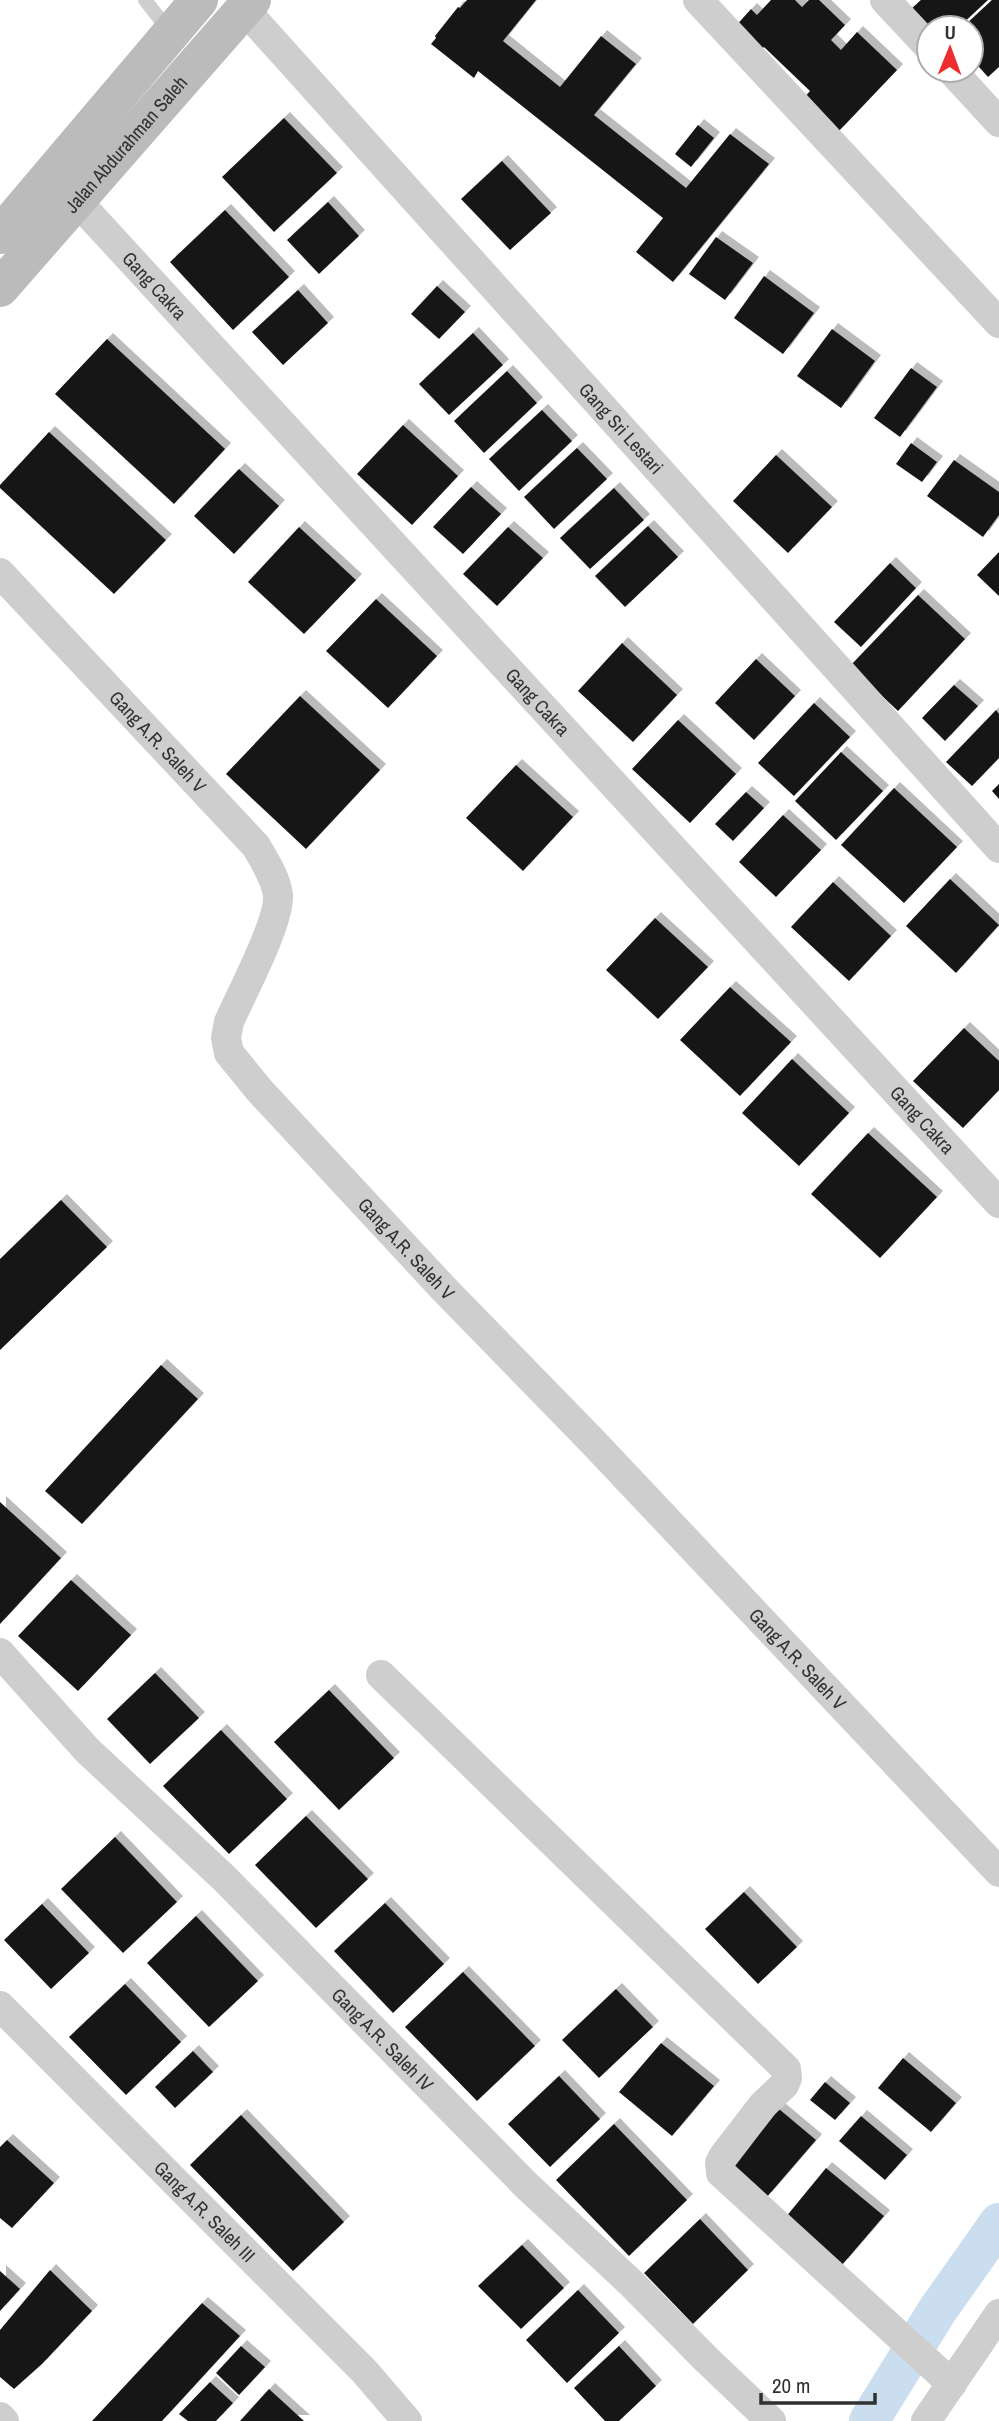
<svg xmlns="http://www.w3.org/2000/svg" width="999" height="2421" viewBox="0 0 999 2421" font-family="'Archivo Narrow',sans-serif">
	<defs>
		<filter id="shadow"><feDropShadow dx="6" dy="-6" stdDeviation="0" flood-color="#0004"/></filter>
	</defs>
	<rect width="100%" height="100%" fill="#fff"/>
	<g fill="none" stroke-linecap="round" stroke-linejoin="round">
		<path stroke="#cbdeef" stroke-width="40" d="M 869,2421 L 937,2311 L 999,2223"/>
	</g>
	<g fill="#181818" filter="url(#shadow)">
		<path d="M 467,0 L 536,0 L 503,41 L 560,87 L 601,36 L 636,64 L 594,115 L 686,188 L 730,134 L 769,164 L 673,282 L 636,252 L 663,218 L 478,71 L 474,78 L 431,44 L 436,38 L 435,36 L 458,7 L 460,8 Z"/>
		<path d="M 771,0 L 795,0 L 802,7 L 809,0 L 819,0 L 845,25 L 831,40 L 841,50 L 857,32 L 897,70 L 838,132 L 803,99 L 810,91 L 764,47 L 759,52 L 734,28 L 751,9 L 757,15 Z"/>
		<path d="M 921,0 L 988,0 L 958,28 L 929,28 L 911,9 Z"/>
		<path d="M 992,0 L 999,0 L 999,67 L 988,77 L 971,58 L 971,28 L 962,28 Z"/>
		<path d="M 284,118 L 337,173 L 274,232 L 222,177 Z"/>
		<path d="M 698,125 L 714,138 L 691,167 L 675,154 Z"/>
		<path d="M 502,161 L 551,213 L 510,250 L 461,199 Z"/>
		<path d="M 328,202 L 359,236 L 319,274 L 287,240 Z"/>
		<path d="M 225,210 L 289,277 L 233,330 L 170,262 Z"/>
		<path d="M 716,237 L 753,263 L 725,300 L 689,274 Z"/>
		<path d="M 764,276 L 814,313 L 783,354 L 734,318 Z"/>
		<path d="M 437,286 L 465,312 L 439,339 L 411,314 Z"/>
		<path d="M 298,290 L 328,323 L 283,365 L 252,332 Z"/>
		<path d="M 832,329 L 875,361 L 841,408 L 797,376 Z"/>
		<path d="M 473,333 L 503,365 L 449,415 L 419,384 Z"/>
		<path d="M 107,339 L 225,449 L 174,504 L 55,394 Z"/>
		<path d="M 911,368 L 937,387 L 900,437 L 874,418 Z"/>
		<path d="M 507,371 L 537,403 L 484,453 L 454,421 Z"/>
		<path d="M 542,410 L 572,441 L 519,491 L 489,459 Z"/>
		<path d="M 403,425 L 458,476 L 412,525 L 357,474 Z"/>
		<path d="M 49,432 L 166,540 L 114,594 L 0,488 L 0,485 Z"/>
		<path d="M 911,443 L 937,462 L 922,482 L 896,464 Z"/>
		<path d="M 577,448 L 607,479 L 554,529 L 524,497 Z"/>
		<path d="M 776,455 L 832,507 L 788,553 L 733,501 Z"/>
		<path d="M 954,460 L 999,492 L 999,515 L 983,537 L 927,496 Z"/>
		<path d="M 239,469 L 279,506 L 234,554 L 194,516 Z"/>
		<path d="M 471,487 L 501,514 L 463,554 L 433,527 Z"/>
		<path d="M 614,488 L 644,520 L 590,569 L 560,538 Z"/>
		<path d="M 648,526 L 678,557 L 625,607 L 595,576 Z"/>
		<path d="M 299,527 L 356,580 L 304,634 L 248,582 Z"/>
		<path d="M 508,527 L 543,558 L 497,606 L 463,574 Z"/>
		<path d="M 999,552 L 999,596 L 977,575 Z"/>
		<path d="M 890,563 L 916,588 L 861,647 L 834,622 Z"/>
		<path d="M 918,595 L 965,639 L 898,711 L 850,666 Z"/>
		<path d="M 376,599 L 437,656 L 388,708 L 326,651 Z"/>
		<path d="M 622,643 L 677,695 L 633,742 L 578,691 Z"/>
		<path d="M 756,659 L 795,696 L 754,740 L 715,703 Z"/>
		<path d="M 954,685 L 978,706 L 945,741 L 922,718 Z"/>
		<path d="M 300,696 L 380,770 L 306,849 L 226,774 Z"/>
		<path d="M 814,703 L 850,737 L 794,796 L 758,763 Z"/>
		<path d="M 996,710 L 999,714 L 999,758 L 972,786 L 946,762 Z"/>
		<path d="M 678,720 L 736,774 L 690,823 L 632,769 Z"/>
		<path d="M 841,752 L 883,791 L 836,840 L 795,801 Z"/>
		<path d="M 516,765 L 573,817 L 523,871 L 466,818 Z"/>
		<path d="M 999,784 L 999,799 L 992,791 Z"/>
		<path d="M 894,788 L 957,847 L 904,903 L 841,845 Z"/>
		<path d="M 746,792 L 764,808 L 733,841 L 715,824 Z"/>
		<path d="M 783,815 L 821,850 L 776,897 L 739,862 Z"/>
		<path d="M 950,879 L 999,925 L 956,973 L 906,926 Z"/>
		<path d="M 833,882 L 891,936 L 849,981 L 791,927 Z"/>
		<path d="M 655,918 L 708,967 L 658,1019 L 606,970 Z"/>
		<path d="M 730,987 L 791,1042 L 740,1096 L 680,1040 Z"/>
		<path d="M 964,1028 L 999,1061 L 999,1090 L 963,1128 L 913,1081 Z"/>
		<path d="M 792,1059 L 849,1113 L 799,1166 L 742,1113 Z"/>
		<path d="M 868,1133 L 937,1197 L 880,1258 L 811,1194 Z"/>
		<path d="M 61,1200 L 107,1247 L 0,1350 L 0,1259 Z"/>
		<path d="M 161,1365 L 198,1399 L 82,1524 L 45,1491 Z"/>
		<path d="M 0,1502 L 61,1558 L 0,1624 Z"/>
		<path d="M 71,1580 L 131,1635 L 78,1691 L 18,1636 Z"/>
		<path d="M 155,1673 L 199,1718 L 150,1764 L 107,1719 Z"/>
		<path d="M 329,1690 L 394,1758 L 339,1810 L 274,1742 Z"/>
		<path d="M 221,1730 L 287,1799 L 229,1854 L 163,1786 Z"/>
		<path d="M 306,1816 L 368,1879 L 316,1928 L 255,1865 Z"/>
		<path d="M 115,1837 L 177,1902 L 123,1953 L 61,1889 Z"/>
		<path d="M 744,1892 L 797,1947 L 758,1984 L 705,1929 Z"/>
		<path d="M 385,1903 L 444,1964 L 393,2013 L 334,1951 Z"/>
		<path d="M 42,1904 L 89,1953 L 51,1989 L 4,1940 Z"/>
		<path d="M 196,1916 L 258,1981 L 209,2027 L 147,1963 Z"/>
		<path d="M 463,1972 L 535,2046 L 477,2101 L 405,2027 Z"/>
		<path d="M 125,1984 L 181,2042 L 126,2095 L 69,2037 Z"/>
		<path d="M 616,1989 L 653,2027 L 599,2078 L 562,2040 Z"/>
		<path d="M 661,2043 L 714,2086 L 672,2136 L 619,2092 Z"/>
		<path d="M 193,2051 L 213,2072 L 175,2108 L 155,2087 Z"/>
		<path d="M 903,2058 L 956,2103 L 931,2132 L 878,2088 Z"/>
		<path d="M 559,2076 L 600,2119 L 550,2167 L 508,2124 Z"/>
		<path d="M 825,2082 L 850,2103 L 835,2120 L 810,2100 Z"/>
		<path d="M 779,2109 L 816,2140 L 766,2198 L 729,2168 Z"/>
		<path d="M 241,2115 L 344,2222 L 293,2271 L 190,2165 Z"/>
		<path d="M 861,2116 L 907,2155 L 885,2180 L 839,2141 Z"/>
		<path d="M 614,2124 L 687,2200 L 629,2256 L 556,2180 Z"/>
		<path d="M 7,2140 L 54,2183 L 12,2228 L 0,2218 L 0,2147 Z"/>
		<path d="M 826,2168 L 884,2216 L 842,2265 L 785,2218 Z"/>
		<path d="M 700,2219 L 748,2270 L 693,2324 L 644,2273 Z"/>
		<path d="M 522,2245 L 564,2288 L 521,2329 L 478,2286 Z"/>
		<path d="M 50,2270 L 92,2311 L 42,2364 L 14,2389 L 0,2377 L 0,2330 Z"/>
		<path d="M 0,2271 L 20,2289 L 0,2311 Z"/>
		<path d="M 578,2290 L 619,2333 L 567,2383 L 526,2340 Z"/>
		<path d="M 202,2303 L 240,2336 L 162,2421 L 92,2421 Z"/>
		<path d="M 241,2346 L 265,2367 L 239,2395 L 216,2373 Z"/>
		<path d="M 619,2346 L 656,2386 L 619,2421 L 605,2421 L 574,2388 Z"/>
		<path d="M 210,2382 L 233,2403 L 216,2421 L 188,2421 L 179,2414 Z"/>
		<path d="M 269,2389 L 304,2421 L 240,2421 Z"/>
	</g>
	<g fill="none" stroke-linecap="round" stroke-linejoin="round">
		<path stroke="#cecece" stroke-width="14" d="M 145,0 L 170,32"/>
		<g stroke="#cecece" stroke-width="30">
			<path d="M 698,0 L 999,323"/>
			<path d="M 885,0 L 929,47"/>
			<path id="s1" d="M 244,9 L 999,848"/>
			<path d="M 951,70 L 999,122"/>
			<path id="s2" d="M 76,200 L 999,1203"/>
			<path id="s3" d="M 0,573 L 256,846 C 264,860 276,878 278,895 C 280,922 241,994 229,1022 L 226,1038 L 229,1053 L 260,1091 L 443,1288 L 593,1442 L 999,1872"/>
			<path id="s4" d="M 0,1653 L 87,1750 L 224,1878 L 527,2186 L 630,2282 L 707,2360 L 771,2421"/>
			<path d="M 381,1675 L 786,2069 L 787,2078 L 784,2085 L 763,2105 L 723,2157 L 720,2163 L 721,2173 L 952,2384"/>
			<path id="s5" d="M 0,2006 L 365,2372 L 407,2421"/>
			<path d="M 0,2417 L 4,2421"/>
			<path d="M 926,2421 L 999,2314"/>
		</g>
		<g stroke="#bbb" stroke-width="38">
			<path d="M 0,235 L 199,0"/>
			<path id="s6" d="M 0,288 L 252,0"/>
		</g>
	</g>
	<g text-anchor="middle" dominant-baseline="central" stroke-width="7" stroke-linejoin="round" paint-order="stroke">
		<g font-size="19" fill="#313131" stroke="#fff">
			<text stroke="none"><textPath href="#s6" startOffset="191">Jalan Abdurahman Saleh</textPath></text>
			<text stroke="none"><textPath href="#s2" startOffset="116">Gang Cakra</textPath></text>
			<text stroke="none"><textPath href="#s1" startOffset="564">Gang Sri Lestari</textPath></text>
			<text stroke="none"><textPath href="#s2" startOffset="682">Gang Cakra</textPath></text>
			<text stroke="none"><textPath href="#s3" startOffset="231">Gang A.R. Saleh V</textPath></text>
			<text stroke="none"><textPath href="#s2" startOffset="1250">Gang Cakra</textPath></text>
			<text stroke="none"><textPath href="#s3" startOffset="861">Gang A.R. Saleh V</textPath></text>
			<text stroke="none"><textPath href="#s3" startOffset="1428">Gang A.R. Saleh V</textPath></text>
			<text stroke="none"><textPath href="#s4" startOffset="544">Gang A.R. Saleh IV</textPath></text>
			<text stroke="none"><textPath href="#s5" startOffset="290">Gang A.R. Saleh III</textPath></text>
		</g>
	</g>
	<g transform="translate(950 49) rotate(1)"><circle r="33" fill="#ffffff" stroke="#adadad" stroke-width="2"/>
	<path d="M0-5L12 26L0 18L-12 26Z" fill="#ed2e2f"/>
	<text y="-10" font-size="19" font-weight="bold" text-anchor="middle" fill="#313131">U</text>
	</g>
	<path d="M761 2393v10h114v-10" fill="none" stroke="#313131" stroke-width="3.5"/>
	<text x="772" y="2393" font-size="21" fill="#313131" stroke="#ffffff" stroke-width="5" paint-order="stroke">20 m</text>
</svg>
